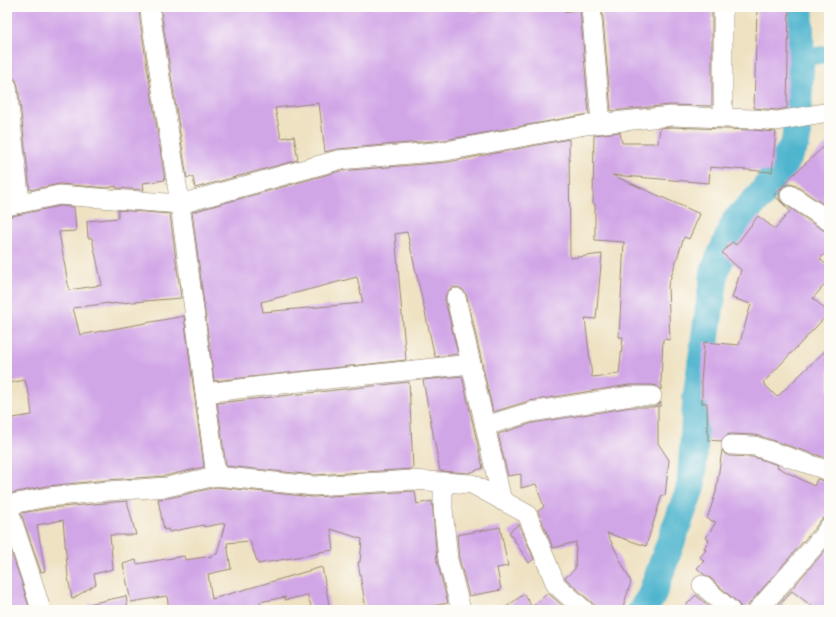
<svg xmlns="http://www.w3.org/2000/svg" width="836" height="617" viewBox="0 0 836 617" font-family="Mali,sans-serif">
	<rect width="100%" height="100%" fill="#fdfcf7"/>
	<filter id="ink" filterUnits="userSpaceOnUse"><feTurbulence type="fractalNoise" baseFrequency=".025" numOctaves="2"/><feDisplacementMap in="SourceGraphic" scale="8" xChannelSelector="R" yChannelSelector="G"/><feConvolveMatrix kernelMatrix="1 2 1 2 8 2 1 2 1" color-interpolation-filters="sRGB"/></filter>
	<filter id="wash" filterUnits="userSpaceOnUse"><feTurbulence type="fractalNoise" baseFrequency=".012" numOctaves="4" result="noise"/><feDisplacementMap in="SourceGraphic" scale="16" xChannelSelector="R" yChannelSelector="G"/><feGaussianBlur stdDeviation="0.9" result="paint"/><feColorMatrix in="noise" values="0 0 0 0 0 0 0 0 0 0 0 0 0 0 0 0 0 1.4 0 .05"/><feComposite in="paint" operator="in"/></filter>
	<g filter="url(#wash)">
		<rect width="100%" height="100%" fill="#efe2c3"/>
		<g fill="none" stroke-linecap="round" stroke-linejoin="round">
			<path stroke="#4fb5ce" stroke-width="17" d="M 800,58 L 829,54"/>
			<path stroke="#4fb5ce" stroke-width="29" d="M 642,610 L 651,597 L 691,486 L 697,397 L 715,270 L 736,221 L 761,195 L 782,166 L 796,141 L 800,58 L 799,7"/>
		</g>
		<g id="blocks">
			<g fill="#d1a6e7" fill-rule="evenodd">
				<path d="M 7,7 L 139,7 L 140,21 L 165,180 L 143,183 L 144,190 L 116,188 L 116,186 L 107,188 L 60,184 L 30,190 L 18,86 L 16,80 L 12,77 L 7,76 L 7,73 L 9,73 L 7,57 Z"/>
				<path d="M 161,7 L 471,7 L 471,11 L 498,11 L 509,7 L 565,7 L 565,12 L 580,9 L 589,114 L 445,140 L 337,149 L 325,152 L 319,103 L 275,108 L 281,138 L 294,136 L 298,160 L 195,188 L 193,177 L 187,178 L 162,18 Z"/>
				<path d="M 602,7 L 712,7 L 712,106 L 670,105 L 611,111 Z"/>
				<path d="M 757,7 L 789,7 L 787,108 L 777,110 L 754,108 Z"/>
				<path d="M 671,127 L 752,130 L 776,132 L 772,172 L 710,167 L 709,183 L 612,175 L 700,214 L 689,239 L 684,237 L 668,286 L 670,340 L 663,339 L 661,382 L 661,390 L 657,386 L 652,385 L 629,385 L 529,401 L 493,412 L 467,296 L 464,291 L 460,288 L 454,287 L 449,290 L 446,294 L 445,300 L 458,354 L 435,357 L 407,232 L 395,234 L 406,360 L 214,381 L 192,212 L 340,171 L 448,162 L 569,139 L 570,258 L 602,254 L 596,319 L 585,318 L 592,377 L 619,374 L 623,337 L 619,337 L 624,242 L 595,240 L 595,204 L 593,204 L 594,135 L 620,132 L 622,143 L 658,143 L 660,128 ZM 357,277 L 363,303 L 263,312 L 261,302 Z"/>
				<path d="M 829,142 L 829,208 L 796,186 L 791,184 L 786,185 L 781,189 L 779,195 L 780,200 L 784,204 L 823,230 L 829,232 L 829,249 L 820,259 L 829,267 L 829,280 L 813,298 L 829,313 L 763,383 L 777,397 L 829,347 L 829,459 L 756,435 L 731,434 L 726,435 L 721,441 L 708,440 L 707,403 L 702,403 L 702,383 L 701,383 L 704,342 L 739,345 L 751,304 L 732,298 L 741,270 L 722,253 L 732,242 L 736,245 L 758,216 L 775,229 L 790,211 L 774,195 L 794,174 Z"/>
				<path d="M 60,206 L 74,207 L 76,231 L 59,232 L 69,290 L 102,285 L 92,238 L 88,238 L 87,221 L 118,218 L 118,210 L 170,214 L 181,298 L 109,304 L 109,303 L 73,308 L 80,335 L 184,316 L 204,467 L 165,476 L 107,480 L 47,486 L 7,494 L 7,419 L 32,415 L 30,398 L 25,380 L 10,383 L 10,382 L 7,382 L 7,217 Z"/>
				<path d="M 462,376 L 483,468 L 469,473 L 440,471 L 423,380 Z"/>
				<path d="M 409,382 L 413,469 L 314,475 L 226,466 L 217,403 Z"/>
				<path d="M 661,402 L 661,406 L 658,406 L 658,443 L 669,460 L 665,496 L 662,495 L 646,546 L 607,533 L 631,582 L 622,610 L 600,610 L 565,578 L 575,569 L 576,542 L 553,548 L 538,511 L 544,507 L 536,484 L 521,488 L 521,474 L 508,476 L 498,434 L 533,423 L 632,407 L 652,407 L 657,406 Z"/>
				<path d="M 722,450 L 725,454 L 730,456 L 753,457 L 778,465 L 777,467 L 814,486 L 817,479 L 829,482 L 829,516 L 824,518 L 820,521 L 815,528 L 750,603 L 747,607 L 747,610 L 741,610 L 740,606 L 737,602 L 709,577 L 703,574 L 697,568 L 704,561 L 700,557 L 706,550 L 704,548 L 709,540 L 706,538 L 716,522 L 707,519 L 716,492 Z"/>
				<path d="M 217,487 L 313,497 L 415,491 L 417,504 L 432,501 L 437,561 L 448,603 L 410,610 L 366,610 L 358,562 L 360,562 L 362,539 L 331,529 L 334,550 L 319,552 L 319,553 L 258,564 L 250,541 L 227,543 L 231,569 L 208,574 L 212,599 L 322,567 L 330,610 L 312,610 L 310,602 L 309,602 L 308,595 L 285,600 L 285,597 L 260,602 L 261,610 L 169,610 L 167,596 L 131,602 L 123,564 L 136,560 L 137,564 L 184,556 L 185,560 L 212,556 L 212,555 L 217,554 L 225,523 L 204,527 L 204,525 L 169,532 L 168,529 L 164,530 L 158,499 L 169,498 Z"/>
				<path d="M 127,501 L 136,535 L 110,535 L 113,569 L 94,574 L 96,584 L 72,599 L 68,577 L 63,520 L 37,525 L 45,571 L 41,572 L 21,513 L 50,508 Z"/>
				<path d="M 519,524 L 534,559 L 529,563 L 509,532 Z"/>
				<path d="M 500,527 L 508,566 L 497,568 L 501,590 L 469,596 L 459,558 L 457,535 Z"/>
				<path d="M 7,540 L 21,580 L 30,610 L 7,610 Z"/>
				<path d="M 829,546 L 829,610 L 823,610 L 817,605 L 814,608 L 792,591 L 776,610 L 773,610 Z"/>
				<path d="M 548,593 L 567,610 L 502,610 L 524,594 L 532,607 Z"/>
				<path d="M 696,595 L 713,610 L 681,610 Z"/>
				<path d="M 126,596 L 128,610 L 89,610 L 88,604 Z"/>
			</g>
		</g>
	</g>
	<g filter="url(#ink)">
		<use href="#blocks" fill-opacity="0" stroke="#958670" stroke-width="1"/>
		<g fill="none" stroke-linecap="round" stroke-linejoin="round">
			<g stroke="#958670" stroke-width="20">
				<g id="street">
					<path d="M 150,7 L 151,19 L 180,204 L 216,476"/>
					<path d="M 591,7 L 601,123"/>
					<path d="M 7,87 L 20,203"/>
					<path d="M 723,118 L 723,7"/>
					<path d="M 790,195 L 829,221"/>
					<path d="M 7,206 L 59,195 L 180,204 L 338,160 L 446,151 L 586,125 L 671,116 L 753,119 L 777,121 L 829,112"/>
					<path d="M 471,364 L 502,501"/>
					<path d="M 205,393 L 263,386 L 471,364 L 456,298"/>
					<path d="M 485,426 L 531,412 L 631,396 L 652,396"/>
					<path d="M 731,445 L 755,446 L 829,471"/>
					<path d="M 443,482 L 443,508 L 448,560 L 461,610"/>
					<path d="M 7,505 L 48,497 L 108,491 L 167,487 L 216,476 L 314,486 L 412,480 L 472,484 L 527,514 L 556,585 L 584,610"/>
					<path d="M 7,505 L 31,577 L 41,610"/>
					<path d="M 702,585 L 730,610"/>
					<path d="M 758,610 L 824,535 L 829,527"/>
				</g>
			</g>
			<use href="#street" stroke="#fff" stroke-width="19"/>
		</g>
	</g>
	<rect width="836" height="617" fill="none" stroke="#fdfcf7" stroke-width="24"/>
</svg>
